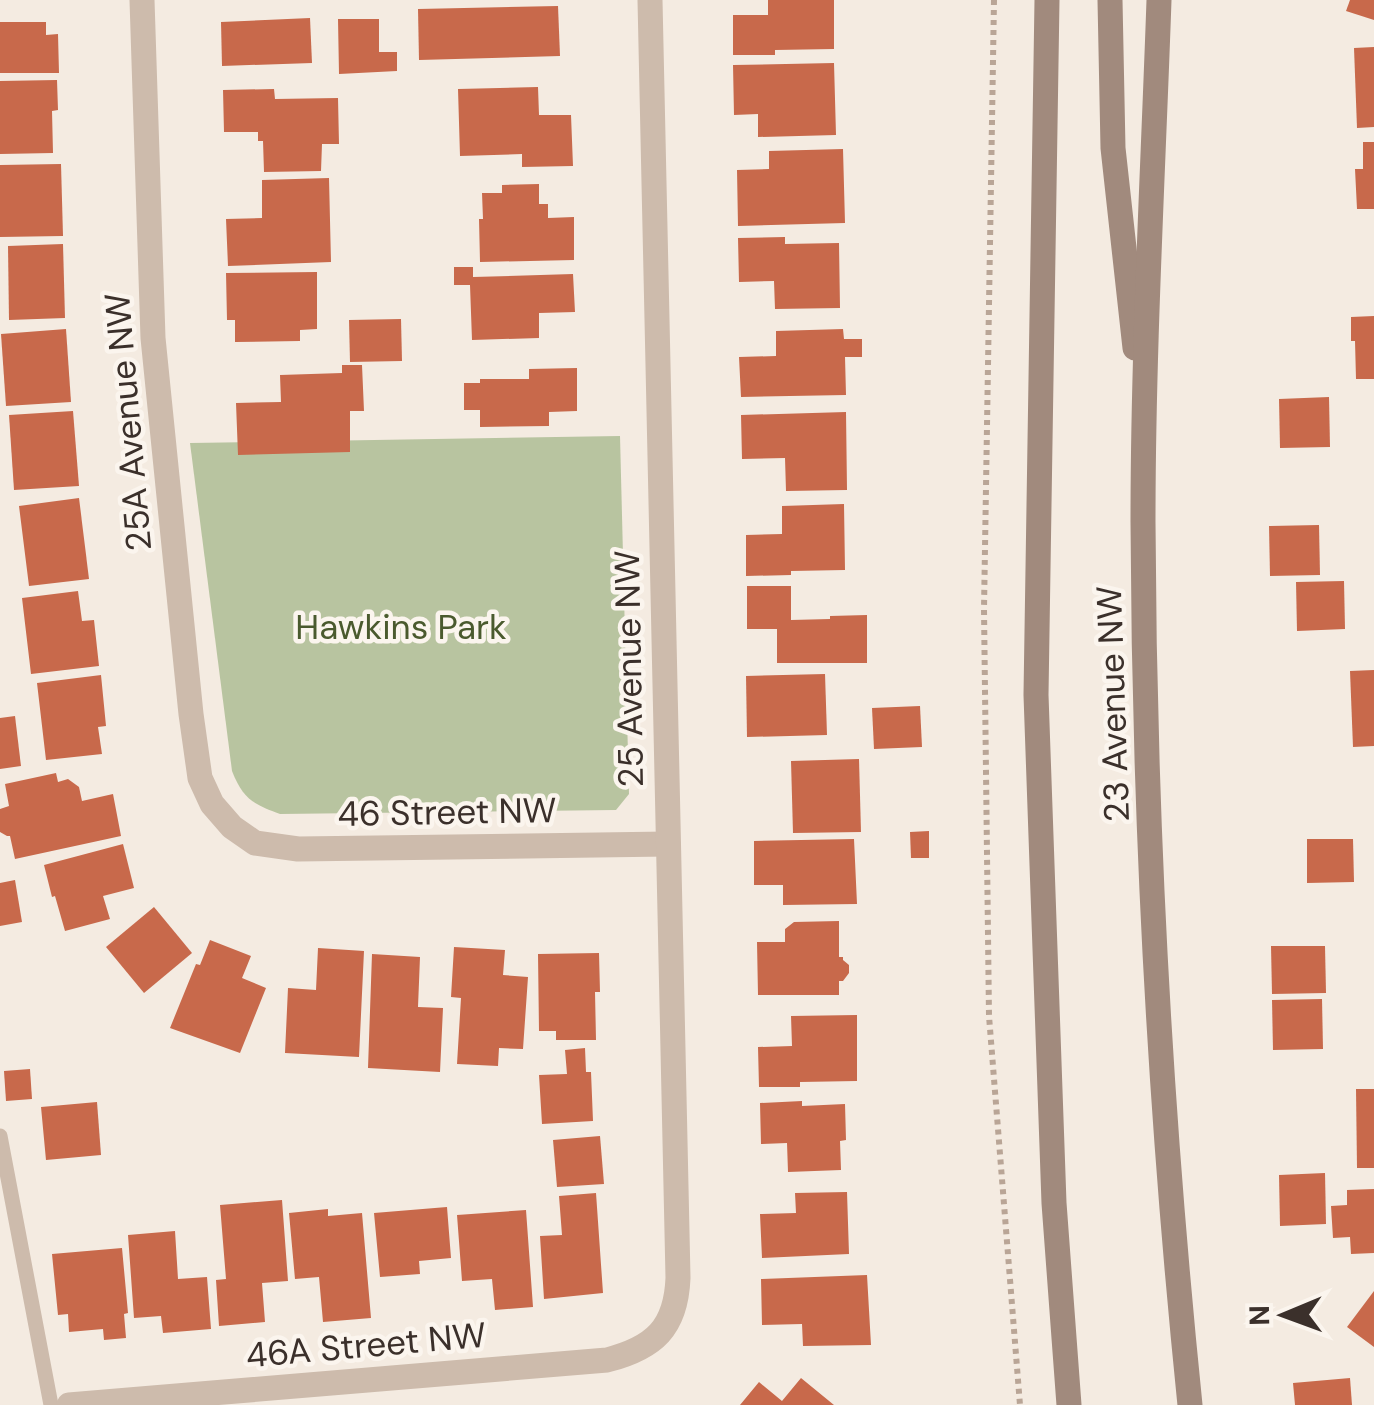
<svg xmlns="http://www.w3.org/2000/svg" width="1374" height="1405" viewBox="0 0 1374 1405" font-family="'DM Sans',sans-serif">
	<rect width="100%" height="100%" fill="#f4ebe1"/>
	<path fill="#b8c4a0" d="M 620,436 L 629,794 L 616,810 L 280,814 C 253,804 243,799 232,771 L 190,443 Z"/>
	<g fill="#c8694b">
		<path d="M 768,0 L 834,0 L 834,49 L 775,50 L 775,55 L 733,55 L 733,15 L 768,15 Z"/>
		<path d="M 1350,0 L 1374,0 L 1374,20 L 1346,11 Z"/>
		<path d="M 558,6 L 560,56 L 419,60 L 418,9 Z"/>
		<path d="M 310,18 L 312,63 L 222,66 L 221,22 Z"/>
		<path d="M 338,19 L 379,19 L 379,52 L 397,52 L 397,71 L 339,74 Z"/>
		<path d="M 0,22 L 46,22 L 46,35 L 58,34 L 59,73 L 0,73 Z"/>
		<path d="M 1374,47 L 1374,127 L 1357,128 L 1354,48 Z"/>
		<path d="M 834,63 L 836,135 L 758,137 L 758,114 L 734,115 L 733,65 Z"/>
		<path d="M 57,80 L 58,110 L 52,111 L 53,153 L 0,154 L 0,81 Z"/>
		<path d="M 538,87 L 539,115 L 571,115 L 573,166 L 522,167 L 522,154 L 460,156 L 458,89 Z"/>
		<path d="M 274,89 L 275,99 L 338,98 L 339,144 L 322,144 L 321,171 L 264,172 L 263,141 L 258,141 L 258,132 L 224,132 L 223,90 Z"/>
		<path d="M 1363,142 L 1374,142 L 1374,209 L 1357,209 L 1355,169 L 1363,169 Z"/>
		<path d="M 843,149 L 845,223 L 738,226 L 737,170 L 769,169 L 769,151 Z"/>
		<path d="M 61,164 L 63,236 L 0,237 L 0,165 Z"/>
		<path d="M 329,178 L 331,262 L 228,266 L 226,219 L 262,218 L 262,180 Z"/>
		<path d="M 539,184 L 539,204 L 548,204 L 548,218 L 574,217 L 574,260 L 480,262 L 479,219 L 483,219 L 482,193 L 502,193 L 502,185 Z"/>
		<path d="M 785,237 L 785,244 L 839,243 L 840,308 L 775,309 L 774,281 L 739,282 L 738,238 Z"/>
		<path d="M 63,244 L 65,318 L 9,320 L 8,246 Z"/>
		<path d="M 454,267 L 473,267 L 473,277 L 573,274 L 575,312 L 539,313 L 539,338 L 472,340 L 470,285 L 454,285 Z"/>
		<path d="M 317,272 L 317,329 L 300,330 L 300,341 L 235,342 L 235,320 L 227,320 L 226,273 Z"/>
		<path d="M 1374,316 L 1374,379 L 1356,379 L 1355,341 L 1351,341 L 1351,317 Z"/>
		<path d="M 401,319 L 402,361 L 350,362 L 349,320 Z"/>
		<path d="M 66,329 L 71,402 L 6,406 L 1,334 Z"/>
		<path d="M 843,329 L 844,339 L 862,339 L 862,357 L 845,357 L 846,395 L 741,397 L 739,357 L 776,356 L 776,331 Z"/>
		<path d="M 342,365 L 362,365 L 364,411 L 350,411 L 350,452 L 238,455 L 236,403 L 281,402 L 280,375 L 342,373 Z"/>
		<path d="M 577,368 L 577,411 L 549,412 L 549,426 L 480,427 L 480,410 L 464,410 L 464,383 L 480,383 L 480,379 L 529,379 L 529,369 Z"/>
		<path d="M 1329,397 L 1330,447 L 1280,448 L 1279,399 Z"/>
		<path d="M 73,411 L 79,486 L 14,490 L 9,415 Z"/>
		<path d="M 846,412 L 847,490 L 786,491 L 785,458 L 742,459 L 741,415 Z"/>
		<path d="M 79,498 L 89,579 L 29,586 L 19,506 Z"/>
		<path d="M 844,504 L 845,570 L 791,571 L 791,575 L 746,576 L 746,535 L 782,534 L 782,506 Z"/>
		<path d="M 1319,525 L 1320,575 L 1270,576 L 1269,526 Z"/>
		<path d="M 1344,581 L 1345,629 L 1297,631 L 1296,582 Z"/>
		<path d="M 747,586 L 791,586 L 791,620 L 830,619 L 830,616 L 867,615 L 867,663 L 777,663 L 777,629 L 747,629 Z"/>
		<path d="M 78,591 L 82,621 L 94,620 L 99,666 L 31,674 L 22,598 Z"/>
		<path d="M 1374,670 L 1374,746 L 1353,747 L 1350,671 Z"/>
		<path d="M 825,674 L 827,735 L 747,737 L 746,676 Z"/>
		<path d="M 101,675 L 106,726 L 98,727 L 102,754 L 46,760 L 37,683 Z"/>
		<path d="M 920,706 L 922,747 L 874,749 L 872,708 Z"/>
		<path d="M 15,716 L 21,766 L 0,769 L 0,718 Z"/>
		<path d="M 859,759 L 861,832 L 793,833 L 791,761 Z"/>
		<path d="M 56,773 L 58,782 L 68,779 L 79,787 L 82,801 L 113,794 L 121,836 L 15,859 L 10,836 L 7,836 L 0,832 L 0,809 L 9,806 L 5,784 Z"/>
		<path d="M 929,831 L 929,858 L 911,858 L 910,832 Z"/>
		<path d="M 854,839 L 857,904 L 783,905 L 783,885 L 754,885 L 754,841 Z"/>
		<path d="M 1307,839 L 1353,839 L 1354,882 L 1307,883 Z"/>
		<path d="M 123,844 L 134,888 L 103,896 L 110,919 L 65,931 L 55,896 L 52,897 L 44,865 Z"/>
		<path d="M 15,880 L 22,922 L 0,926 L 0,883 Z"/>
		<path d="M 154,907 L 192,953 L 144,993 L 106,947 Z"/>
		<path d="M 839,921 L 839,957 L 843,957 L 843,960 L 849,965 L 849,973 L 843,981 L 839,981 L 839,995 L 758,995 L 757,942 L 785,942 L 785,929 L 794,922 Z"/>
		<path d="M 210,940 L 251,956 L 242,978 L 266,988 L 240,1053 L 170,1028 L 196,964 L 200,965 Z"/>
		<path d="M 1271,946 L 1325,946 L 1326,993 L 1272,994 Z"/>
		<path d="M 454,947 L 505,950 L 503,975 L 528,977 L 523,1049 L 499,1048 L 498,1066 L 457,1064 L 461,998 L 451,997 Z"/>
		<path d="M 318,948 L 364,951 L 359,1057 L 285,1053 L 288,988 L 316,990 Z"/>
		<path d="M 599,953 L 600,992 L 595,992 L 596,1040 L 556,1040 L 556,1031 L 539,1031 L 538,954 Z"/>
		<path d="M 372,954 L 420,957 L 418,1007 L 443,1008 L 440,1072 L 368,1068 Z"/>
		<path d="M 1322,999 L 1323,1049 L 1273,1050 L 1272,1000 Z"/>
		<path d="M 857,1015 L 857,1081 L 800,1082 L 800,1087 L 759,1087 L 758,1047 L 792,1046 L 791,1016 Z"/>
		<path d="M 585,1048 L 586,1072 L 591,1072 L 593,1121 L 542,1124 L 539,1075 L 567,1074 L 565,1050 Z"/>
		<path d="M 30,1069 L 32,1099 L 6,1101 L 4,1071 Z"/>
		<path d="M 1356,1089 L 1374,1089 L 1374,1168 L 1357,1168 Z"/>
		<path d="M 802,1101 L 802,1106 L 845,1104 L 846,1140 L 840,1141 L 841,1170 L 788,1172 L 787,1143 L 761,1144 L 760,1103 Z"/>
		<path d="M 97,1102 L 101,1155 L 46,1160 L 41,1107 Z"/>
		<path d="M 600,1136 L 604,1184 L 557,1187 L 553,1140 Z"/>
		<path d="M 1325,1173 L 1326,1224 L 1280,1226 L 1279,1175 Z"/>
		<path d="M 1374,1189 L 1374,1253 L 1351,1254 L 1350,1237 L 1333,1238 L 1331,1206 L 1347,1205 L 1347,1190 Z"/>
		<path d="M 847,1192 L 849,1254 L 762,1258 L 760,1214 L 796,1213 L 795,1193 Z"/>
		<path d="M 596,1193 L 603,1293 L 544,1299 L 540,1236 L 562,1235 L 559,1196 Z"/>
		<path d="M 282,1200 L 288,1281 L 262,1283 L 265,1322 L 219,1326 L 216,1280 L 226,1279 L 220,1205 Z"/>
		<path d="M 447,1207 L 451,1258 L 419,1261 L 420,1274 L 380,1277 L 374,1213 Z"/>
		<path d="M 328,1209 L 328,1216 L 362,1213 L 371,1318 L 323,1322 L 319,1277 L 295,1279 L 289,1213 Z"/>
		<path d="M 526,1210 L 533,1307 L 495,1310 L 492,1279 L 462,1281 L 457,1215 Z"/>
		<path d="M 175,1231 L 178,1279 L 207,1277 L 211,1329 L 163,1333 L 161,1316 L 134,1318 L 128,1235 Z"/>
		<path d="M 122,1248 L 128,1313 L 124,1314 L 126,1338 L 104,1340 L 103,1329 L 69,1332 L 68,1314 L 58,1315 L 52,1254 Z"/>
		<path d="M 867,1275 L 871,1345 L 803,1346 L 802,1324 L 762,1325 L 761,1279 Z"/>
		<path d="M 1374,1291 L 1374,1347 L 1347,1327 Z"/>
		<path d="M 801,1378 L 834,1405 L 740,1405 L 759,1382 L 782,1401 Z"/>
		<path d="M 1350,1378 L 1352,1405 L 1295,1405 L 1293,1383 Z"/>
	</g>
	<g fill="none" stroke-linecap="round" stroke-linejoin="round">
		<path stroke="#b9a596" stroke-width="6" stroke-dasharray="5 5" stroke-linecap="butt" d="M 994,0 L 984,609 L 989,1016 L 1020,1405"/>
		<path stroke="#cdbbac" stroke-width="15" d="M 0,1136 L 51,1405"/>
		<g stroke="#cdbbac" stroke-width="25">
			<path d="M 142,0 L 153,338 L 191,714 L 200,778 L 212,804 L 232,827 L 255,843 L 298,849 L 668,844"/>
			<path d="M 69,1405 L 607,1360 C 654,1348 676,1328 678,1278 L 650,0"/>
		</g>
		<g stroke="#a18a7d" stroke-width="25">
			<path d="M 1047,0 L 1036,695 L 1054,1203 L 1069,1405"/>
			<path d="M 1110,0 L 1113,148 L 1135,348"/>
			<path d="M 1159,0 C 1153,174 1143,348 1143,522 C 1144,816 1160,1112 1190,1405"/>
		</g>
	</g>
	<g text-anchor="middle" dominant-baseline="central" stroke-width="9" stroke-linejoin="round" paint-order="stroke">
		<g font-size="35" fill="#3b302b" stroke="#fbf5ee">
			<text transform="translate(128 422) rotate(-95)">25A Avenue NW</text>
			<text transform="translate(629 669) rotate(-91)">25 Avenue NW</text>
			<text transform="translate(1113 704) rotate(-92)">23 Avenue NW</text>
			<text transform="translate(447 812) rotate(-1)">46 Street NW</text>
			<text transform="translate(366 1345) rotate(-5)">46A Street NW</text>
		</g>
		<g font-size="35" fill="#4a5a2e" stroke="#fbf5ee">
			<text x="401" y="627">Hawkins Park</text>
		</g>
	</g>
	<g transform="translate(1284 1315) rotate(269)" stroke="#fbf5ee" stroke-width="8" paint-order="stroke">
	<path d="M0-8L18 38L0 25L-18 38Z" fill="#3b302b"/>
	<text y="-15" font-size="28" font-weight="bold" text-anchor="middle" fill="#3b302b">N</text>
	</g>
</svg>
